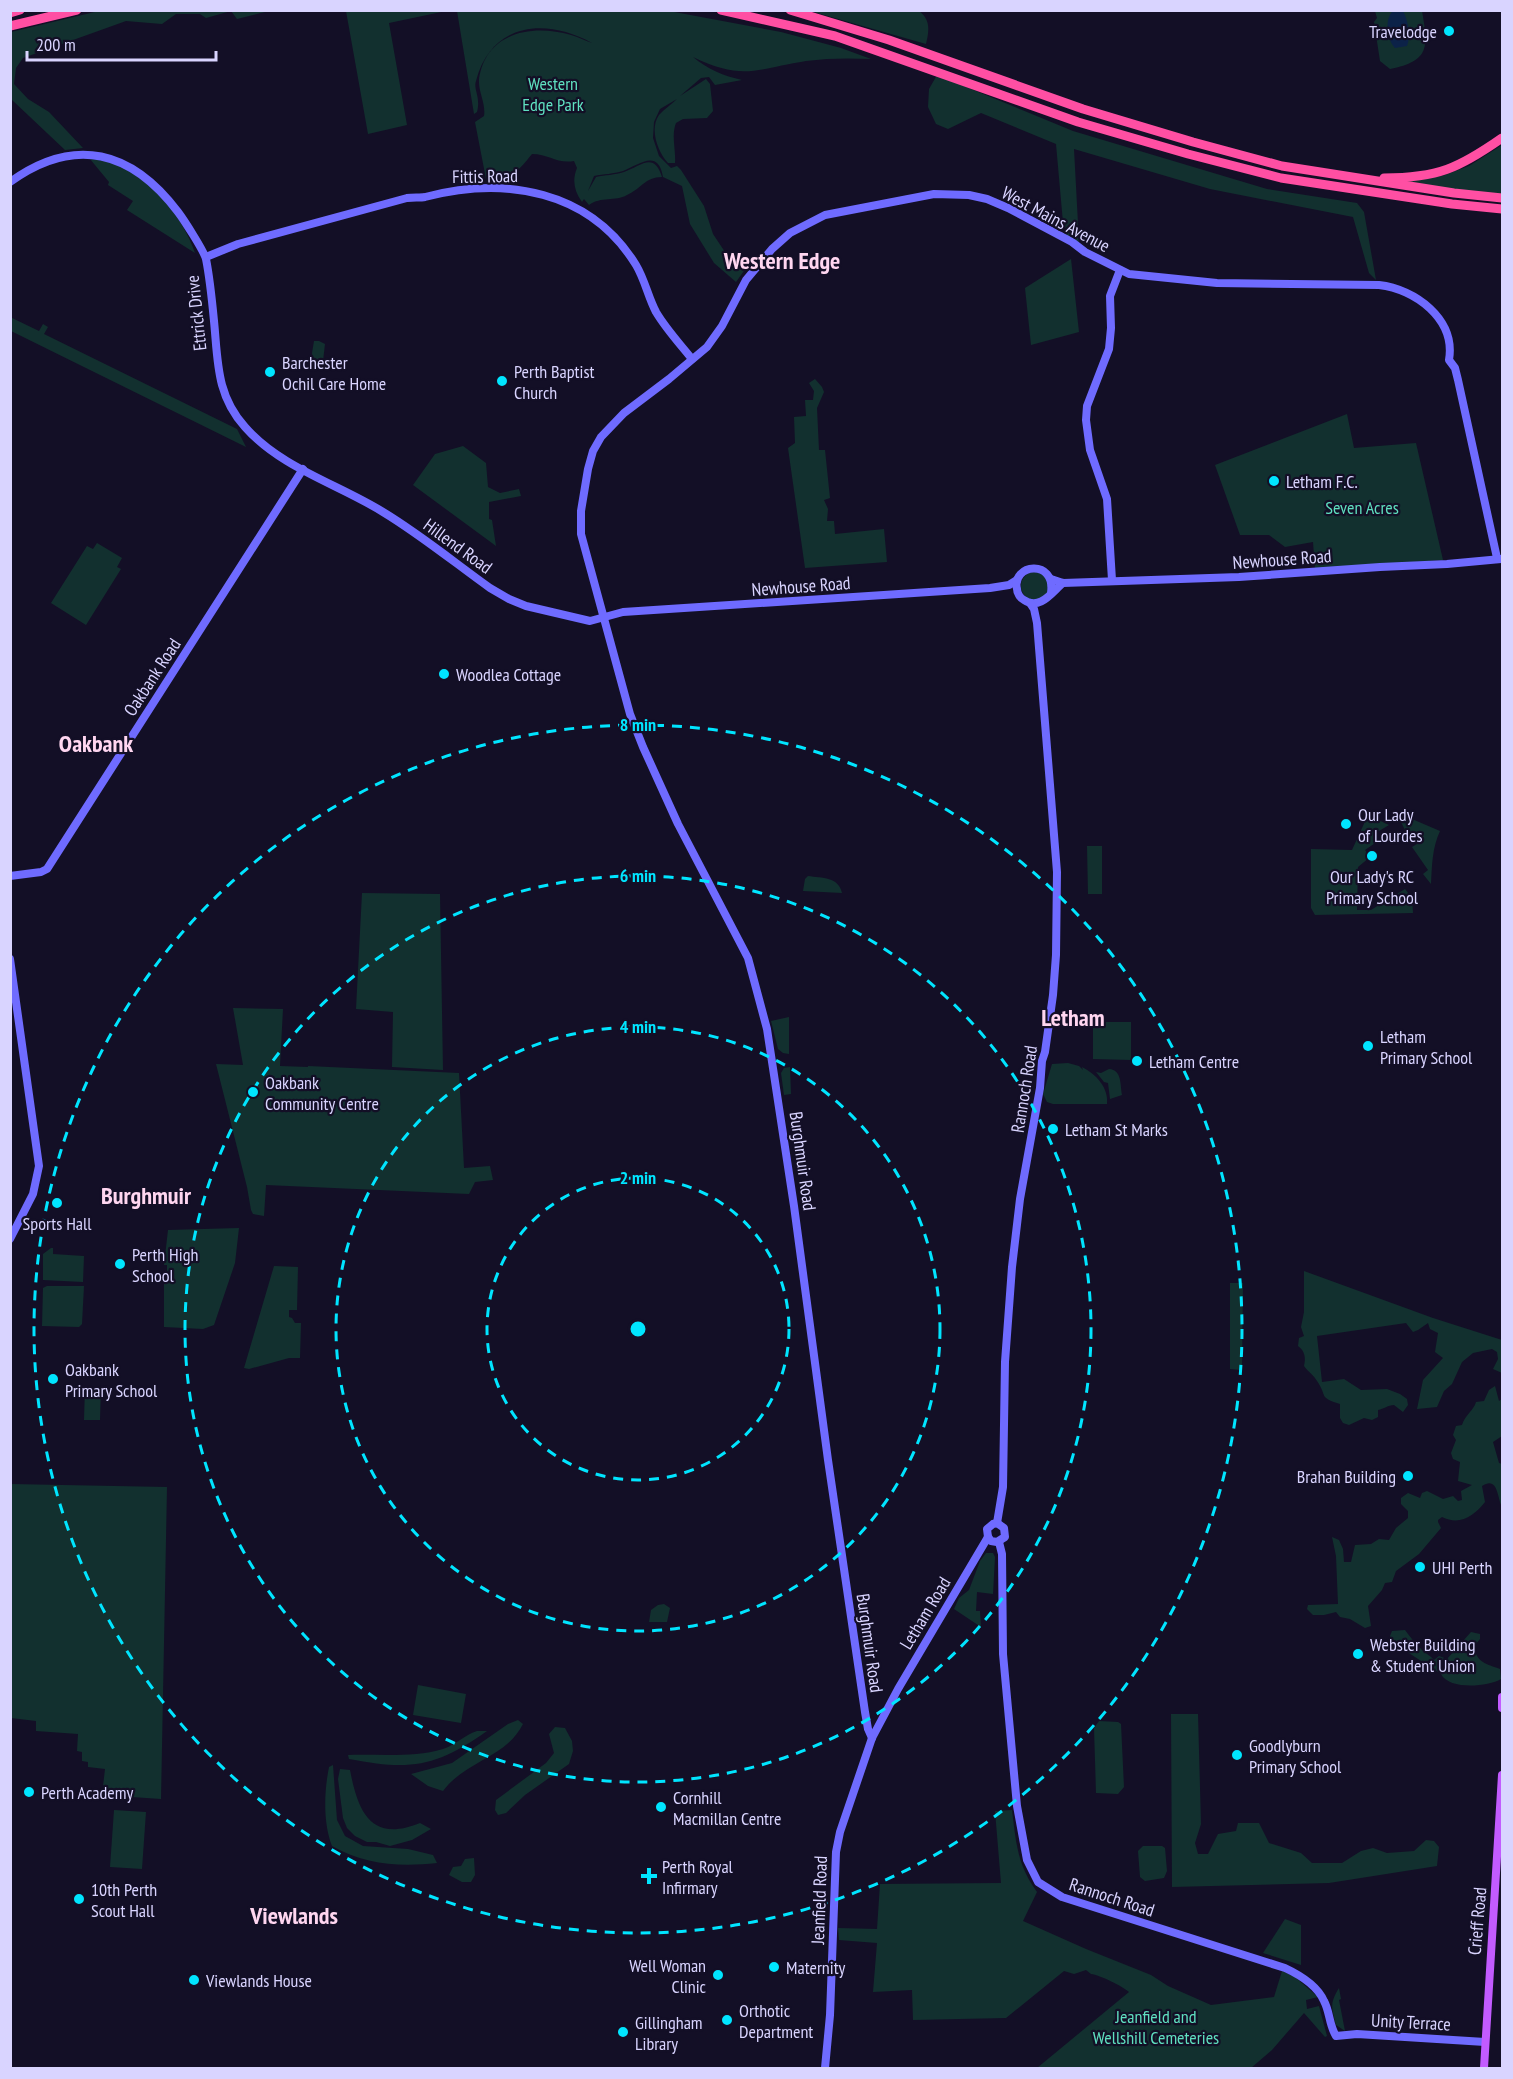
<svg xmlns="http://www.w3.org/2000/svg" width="1513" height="2079" viewBox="0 0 1513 2079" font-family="'PT Sans Narrow',sans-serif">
	<rect width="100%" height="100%" fill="#130f26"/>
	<g fill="#12302f">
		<path d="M 103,10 L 269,10 L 269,11 L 237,19 L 231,11 L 206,18 L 200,14 L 176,14 L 162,24 L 126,21 L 23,58 L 16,68 L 14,84 L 28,99 L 49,112 L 83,148 L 65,150 L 11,99 L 11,32 Z"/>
		<path d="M 346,11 L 446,11 L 389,23 L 407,125 L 368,134 Z"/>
		<path d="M 457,11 L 669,11 L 781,32 L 841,48 L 871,59 C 849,58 828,58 806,61 C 756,69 743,81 693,57 C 707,69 724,76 742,80 L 715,85 L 709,77 L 701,78 L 680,96 L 706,79 L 710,84 L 713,111 L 707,118 L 683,119 L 676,123 C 671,136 676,149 675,163 L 668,163 C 658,152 649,129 659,115 C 664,109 672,104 677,99 L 660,109 L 654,122 L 653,138 L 659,156 L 671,168 L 677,166 L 681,170 L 704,206 L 713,234 L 725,252 L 733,260 L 746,268 L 736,282 L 714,263 L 690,224 L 682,186 L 663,177 C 658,148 639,165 623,171 C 613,174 604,174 594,176 L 588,191 L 596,177 C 605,175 615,175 624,172 C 641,166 654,151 662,177 C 645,177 641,189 627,195 C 615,202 601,196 589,205 L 584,199 L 582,202 C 574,191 572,180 577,168 L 574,161 C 557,164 549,154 532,154 C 520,169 507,185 486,179 L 475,122 L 484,116 C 486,103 478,92 479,79 C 486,32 532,24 571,35 C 578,37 586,41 592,43 C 545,17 491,23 476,81 C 473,89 481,97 477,112 L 474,114 Z"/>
		<path d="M 810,11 L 919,11 C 931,20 929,31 926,44 Z"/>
		<path d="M 1375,11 L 1422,11 C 1428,46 1431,61 1390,69 L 1380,61 L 1374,22 L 1377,18 Z"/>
		<path d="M 937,75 L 1073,131 L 1267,189 L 1357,203 L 1364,212 L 1376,280 L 1369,273 L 1353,217 L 1210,189 L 1074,149 L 1079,242 L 1064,234 L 1056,144 L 981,113 L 948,129 L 936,124 L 928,107 L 929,89 Z"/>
		<path d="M 1502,145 L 1502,197 L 1391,183 L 1442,176 L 1469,166 Z"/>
		<path d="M 90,159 C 97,160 106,160 113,163 C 150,176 183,217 195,253 L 127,210 L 133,201 L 108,185 L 109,182 Z"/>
		<path d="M 1071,259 L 1079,332 L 1031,345 L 1025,288 Z"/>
		<path d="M 10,317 L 39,331 L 43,324 L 48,327 L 44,334 L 237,429 L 246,447 L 11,331 Z"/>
		<path d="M 314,341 L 319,341 L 325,344 L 323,361 L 313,361 L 312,353 Z"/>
		<path d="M 815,379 L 822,387 L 824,392 L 817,408 L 819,450 L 825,450 L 830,498 L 824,500 L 828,509 L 827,521 L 834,521 L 835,534 L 884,529 L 887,562 L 805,568 L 788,448 L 795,443 L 794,417 L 806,416 L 805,400 L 813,400 L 814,391 L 809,383 Z"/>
		<path d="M 1347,414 L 1354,448 L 1416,443 L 1443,560 L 1315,569 L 1313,542 L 1285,547 L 1269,535 L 1240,535 L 1215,465 Z"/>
		<path d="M 463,446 L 486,463 L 488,487 L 500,493 L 519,489 L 521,496 L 489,502 L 489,519 L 492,520 L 496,546 L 413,485 L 435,454 Z"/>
		<path d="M 97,543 L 122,558 L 117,567 L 121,569 L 86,625 L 51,603 L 87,546 L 93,549 Z"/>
		<circle cx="1035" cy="586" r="14"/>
		<path d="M 1368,815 L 1389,825 L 1374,834 L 1378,841 L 1365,850 L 1370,857 L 1358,867 L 1357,910 L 1371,910 L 1405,889 L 1412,898 L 1413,913 L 1315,915 L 1311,908 L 1311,849 L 1352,850 Z"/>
		<path d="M 1405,816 L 1440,831 C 1432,848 1432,866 1431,884 L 1423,874 L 1428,870 L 1412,847 L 1417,844 L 1413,838 L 1410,840 L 1400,820 Z"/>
		<path d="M 1087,846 L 1102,846 L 1102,894 L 1088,894 Z"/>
		<path d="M 808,876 C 822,878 839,877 842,893 L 803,891 L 805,879 Z"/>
		<path d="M 362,893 L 440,894 L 443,1070 L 392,1067 L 393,1012 L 356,1009 Z"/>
		<path d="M 233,1008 L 283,1009 L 280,1066 L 308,1067 L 308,1066 L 459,1073 L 464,1168 L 490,1166 L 493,1180 L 475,1182 L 469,1194 L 266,1185 L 264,1216 L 253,1214 L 251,1210 L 247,1187 L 216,1064 L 243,1065 Z"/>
		<path d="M 789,1017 L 789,1054 L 783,1053 L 778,1049 L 771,1021 Z"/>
		<path d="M 1093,1022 L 1131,1022 L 1131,1060 L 1093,1059 Z"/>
		<path d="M 1068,1063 L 1079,1066 L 1083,1070 L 1082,1067 C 1096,1074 1109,1088 1107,1104 L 1053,1104 L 1047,1102 L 1043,1094 L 1052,1064 Z"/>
		<path d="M 790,1067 L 791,1094 L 784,1095 L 781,1073 L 784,1068 Z"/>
		<path d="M 1109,1069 C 1122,1070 1120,1084 1122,1095 L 1110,1099 L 1108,1083 L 1104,1082 L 1096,1072 L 1101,1073 Z"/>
		<path d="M 239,1228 L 235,1263 L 214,1325 L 203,1329 L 164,1327 L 164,1273 L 167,1273 L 167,1265 L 164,1265 L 168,1230 Z"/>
		<path d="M 51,1248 L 53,1248 L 53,1254 L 84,1256 L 83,1282 L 43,1280 L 43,1254 Z"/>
		<path d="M 274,1266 L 298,1267 L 297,1310 L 289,1310 L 289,1317 L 292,1318 L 295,1323 L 301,1323 L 300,1358 L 289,1358 L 249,1369 L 244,1368 Z"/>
		<path d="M 1304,1271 L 1433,1318 L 1502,1340 L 1502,1373 L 1493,1369 L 1498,1359 L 1497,1352 L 1492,1349 L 1473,1353 L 1462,1362 L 1452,1384 L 1444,1391 L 1437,1407 L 1417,1409 L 1423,1380 L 1443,1358 L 1435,1352 L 1438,1333 L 1430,1329 L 1428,1323 L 1418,1330 L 1413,1332 L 1406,1323 L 1317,1336 L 1322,1382 L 1344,1379 L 1361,1390 L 1387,1389 L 1400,1394 L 1407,1399 L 1408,1405 L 1403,1412 L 1394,1405 C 1388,1405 1384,1409 1378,1410 L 1378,1417 L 1372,1420 L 1364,1418 L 1349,1425 L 1343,1423 L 1340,1418 L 1340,1404 C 1318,1397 1328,1397 1317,1381 C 1314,1375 1308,1372 1304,1366 C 1306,1358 1305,1351 1298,1346 L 1299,1338 L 1304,1336 L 1301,1327 L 1304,1312 Z"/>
		<path d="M 1230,1283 L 1243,1283 L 1242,1370 L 1230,1369 Z"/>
		<path d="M 47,1286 L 84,1286 L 82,1324 L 79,1327 L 42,1326 L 43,1288 Z"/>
		<path d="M 1495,1386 L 1499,1401 L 1502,1399 L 1502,1436 L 1493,1442 L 1499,1463 L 1502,1464 L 1502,1507 C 1497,1497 1498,1476 1482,1486 L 1485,1502 C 1474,1516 1460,1526 1442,1517 L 1438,1520 L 1438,1522 L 1441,1528 L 1419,1554 L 1396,1571 L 1392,1582 L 1385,1583 L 1382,1590 L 1368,1606 L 1371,1626 L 1365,1628 L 1350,1619 L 1340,1617 L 1336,1612 L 1324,1615 L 1313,1615 L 1307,1609 L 1308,1605 L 1338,1604 L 1336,1556 L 1332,1537 L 1339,1540 L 1343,1549 L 1344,1562 L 1351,1562 L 1355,1545 L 1371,1544 L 1379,1539 L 1389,1540 L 1396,1528 L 1408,1518 L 1408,1511 L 1401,1504 L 1401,1498 L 1408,1493 L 1420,1498 L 1422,1493 L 1427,1491 L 1443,1499 L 1453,1496 L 1458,1501 L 1462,1500 L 1461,1491 L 1472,1485 L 1458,1481 L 1460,1462 L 1453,1459 L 1451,1453 L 1456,1440 L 1453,1435 L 1456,1426 L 1462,1425 C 1465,1415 1474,1410 1476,1402 L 1484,1401 L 1489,1390 Z"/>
		<path d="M 85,1387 L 101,1387 L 100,1420 L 84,1420 Z"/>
		<path d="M 11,1484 L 167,1487 L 161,1799 L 102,1795 L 105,1769 L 88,1767 L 88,1762 L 82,1761 L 82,1752 L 77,1751 L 78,1734 L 36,1731 L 36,1721 L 11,1718 Z"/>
		<path d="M 986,1553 L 993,1553 L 995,1557 L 993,1594 L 977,1592 L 976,1611 L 980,1611 L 981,1627 L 954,1609 L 959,1598 L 969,1590 L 980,1561 Z"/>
		<path d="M 664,1604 L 670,1608 L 667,1622 L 649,1622 L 651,1610 L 658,1605 Z"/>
		<path d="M 1405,1630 C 1410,1637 1416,1644 1422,1650 C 1426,1654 1430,1655 1434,1660 L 1439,1656 L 1447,1659 L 1471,1632 L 1480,1634 L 1480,1639 L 1475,1645 C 1474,1662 1487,1664 1500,1669 L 1501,1679 C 1487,1687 1449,1690 1441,1674 L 1392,1642 L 1390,1636 L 1392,1631 Z"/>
		<path d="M 418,1685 L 466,1694 L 461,1723 L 413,1715 Z"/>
		<path d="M 1171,1714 L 1198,1714 L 1201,1824 L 1195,1843 L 1198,1854 L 1208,1854 L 1218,1834 L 1236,1831 L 1238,1823 L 1259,1823 L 1269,1843 L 1301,1853 L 1312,1863 L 1342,1863 L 1361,1851 L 1373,1848 L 1387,1853 L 1414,1851 L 1426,1840 L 1434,1841 L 1439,1847 L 1437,1866 L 1329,1883 L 1172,1887 Z"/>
		<path d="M 518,1720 L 523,1724 C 506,1758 466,1760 443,1791 L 428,1786 L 411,1774 L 452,1763 L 508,1724 Z"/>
		<path d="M 1099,1721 L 1118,1722 L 1121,1724 L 1124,1787 L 1118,1794 L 1096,1793 L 1094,1728 Z"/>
		<path d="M 555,1727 L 565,1728 L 572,1741 L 573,1751 L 569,1764 L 525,1795 L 506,1813 L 498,1815 L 495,1810 L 496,1800 L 546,1763 L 554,1753 L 549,1734 Z"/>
		<path d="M 477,1731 L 487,1731 C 436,1767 411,1771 349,1759 L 348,1755 C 379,1754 413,1758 443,1749 C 456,1745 464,1735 477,1731 Z"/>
		<path d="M 333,1765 L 337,1820 L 345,1836 L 363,1846 L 408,1849 L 433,1855 L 437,1863 C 400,1867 365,1865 332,1846 C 323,1823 324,1792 329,1767 Z"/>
		<path d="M 340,1769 L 350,1770 C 358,1812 371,1843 420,1823 L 431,1829 L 412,1840 L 390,1846 L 376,1842 L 367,1842 L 355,1836 L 347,1828 L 343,1818 L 338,1779 Z"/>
		<path d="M 114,1810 L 146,1812 L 142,1869 L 110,1867 Z"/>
		<path d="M 1012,1810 C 1016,1842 1017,1865 1037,1892 L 1023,1921 L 1086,1949 L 1151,1975 L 1168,1986 L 1211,2005 L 1274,1997 L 1282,1971 L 1295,1977 L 1318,1997 L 1306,2000 L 1307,2009 L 1319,2006 L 1327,2036 L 1325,2037 L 1304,2013 L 1272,2050 L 1251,2068 L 1037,2068 L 1129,1992 C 1122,1986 1100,1975 1091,1974 L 1086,1970 L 1074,1974 L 1064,1971 L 1006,2018 L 913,2020 L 912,1990 L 873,1992 L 877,1943 L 839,1940 L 838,1928 L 877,1929 L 880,1884 L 1001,1883 L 995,1811 Z"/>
		<path d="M 1143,1846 L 1162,1846 L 1165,1848 L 1167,1871 L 1164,1878 L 1145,1881 L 1140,1877 L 1138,1851 Z"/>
		<path d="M 474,1858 L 475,1875 L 471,1882 L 462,1882 L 449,1875 L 453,1867 L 461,1866 L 465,1859 Z"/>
		<path d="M 1285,1919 L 1301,1925 L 1301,1965 L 1263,1953 Z"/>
		<path d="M 1339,1988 L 1341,1999 L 1339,2000 L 1345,2031 L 1336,2025 C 1332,2008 1329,2004 1339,1988 Z"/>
	</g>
	<path fill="#0c2248" d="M 1393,11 L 1403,11 C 1408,20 1411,36 1407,46 L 1395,48 C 1387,40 1384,19 1393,11 Z"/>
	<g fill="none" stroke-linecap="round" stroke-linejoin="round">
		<g stroke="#6f6bff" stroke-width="8">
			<path d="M 10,182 C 75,135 132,151 178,212 C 184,220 204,251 206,259 C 210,279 212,300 214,321 C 218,361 216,395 245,427 C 281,468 338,484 383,512 C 421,535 455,563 490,588 L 509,599 L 526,606 L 590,621 L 623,612 L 990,588 L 1009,585 L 1017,580"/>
			<path d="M 206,257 L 238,244 L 407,198 C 413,197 420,198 425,197 C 505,176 590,190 636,265 C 645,280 648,297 656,312 C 666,329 680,344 692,359"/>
			<path d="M 1051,579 L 1063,583 L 1239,577 L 1380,567 L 1447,564 L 1501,559"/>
			<path d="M 1112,580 L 1107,499 L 1090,450 L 1086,420 L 1087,406 L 1109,349 L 1111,328 L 1110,296 L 1120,270"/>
			<path d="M 1051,593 C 1056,558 1011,564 1017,589 C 1017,593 1020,598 1024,600 C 1040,611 1052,592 1063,583"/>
			<path d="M 10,876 L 41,872 L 47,869 L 303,469"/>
			<path d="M 10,959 L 39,1166 L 33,1194 L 10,1239"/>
			<path d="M 997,1523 L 1003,1487 L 1005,1362 L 1012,1267 L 1020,1199 L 1040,1088 L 1042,1061 L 1045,1052 L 1053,995 L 1056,955 L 1057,872 L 1037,623 L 1034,609 L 1030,603"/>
			<path d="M 988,1537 L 991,1541 L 997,1542 L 1005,1537 L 1004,1528 L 997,1523"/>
			<path d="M 999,1542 L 1002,1554 L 1003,1654 L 1017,1806 L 1027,1860 L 1038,1882 L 1062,1897 L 1285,1968 C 1300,1975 1317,1985 1324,2001 C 1330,2012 1329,2025 1336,2036 L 1357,2034 L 1485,2042"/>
			<path d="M 872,1738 L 868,1729 L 865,1712 L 828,1460 L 794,1206 L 767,1029 L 748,958 L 678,824 L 643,747 L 630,714 L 581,534 L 581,511 L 588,469 L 593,451 L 601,437 L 624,413 L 669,379 L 707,347 L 722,326 L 746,280 L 772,249 L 790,233 L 825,215 L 934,194 L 969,195 L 987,199 L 1008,208 L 1072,242 L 1085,252 L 1129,274 L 1217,283 L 1379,285 C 1415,289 1456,319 1449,360 L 1455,368 L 1458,380 L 1497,558"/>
			<path d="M 825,2068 L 830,2015 L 836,1852 L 840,1832 L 872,1738 L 898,1689 L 988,1537 L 987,1529 L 993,1524 L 997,1523"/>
		</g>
		<g stroke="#c25bff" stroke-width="8">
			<path d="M 1502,1697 L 1502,1708"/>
			<path d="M 1484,2068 L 1502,1775"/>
		</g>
		<g stroke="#ff4fa3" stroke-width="9">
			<path d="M 721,10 L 835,36 L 1078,122 L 1188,154 L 1281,178 L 1452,204 L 1502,209"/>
			<path d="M 790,10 L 889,40 L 1083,109 L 1193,142 L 1282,166 L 1454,193 L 1502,198"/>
			<path d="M 10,13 L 20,10"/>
			<path d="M 10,26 L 77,10"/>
			<path d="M 1384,178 C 1438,178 1459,168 1502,138"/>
		</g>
	</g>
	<g fill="none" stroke="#00e5ff" stroke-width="3" stroke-dasharray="10 8">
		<circle cx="638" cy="1329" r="151"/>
		<circle cx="638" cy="1329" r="302"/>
		<circle cx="638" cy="1329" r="453"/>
		<circle cx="638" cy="1329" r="604"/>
	</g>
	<g fill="#00e5ff" stroke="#130f26" stroke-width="2">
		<circle cx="1449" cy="31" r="6"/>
		<circle cx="270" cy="372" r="6"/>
		<circle cx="502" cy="381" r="6"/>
		<circle cx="1274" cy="481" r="6"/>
		<circle cx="444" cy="674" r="6"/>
		<circle cx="1346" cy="824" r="6"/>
		<circle cx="1372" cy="856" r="6"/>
		<circle cx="1368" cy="1046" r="6"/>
		<circle cx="1137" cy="1061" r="6"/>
		<circle cx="253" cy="1092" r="6"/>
		<circle cx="1053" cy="1129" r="6"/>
		<circle cx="57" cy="1203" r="6"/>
		<circle cx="120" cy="1264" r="6"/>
		<circle cx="53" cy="1379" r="6"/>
		<circle cx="1408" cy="1476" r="6"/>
		<circle cx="1420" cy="1567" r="6"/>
		<circle cx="1358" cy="1654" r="6"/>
		<circle cx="1237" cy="1755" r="6"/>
		<circle cx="29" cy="1792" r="6"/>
		<circle cx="661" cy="1807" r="6"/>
		<path d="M646 1867h6v6h6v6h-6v6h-6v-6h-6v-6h6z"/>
		<circle cx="79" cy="1899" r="6"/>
		<circle cx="774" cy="1967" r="6"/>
		<circle cx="718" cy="1975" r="6"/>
		<circle cx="194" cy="1980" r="6"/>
		<circle cx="727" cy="2020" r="6"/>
		<circle cx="623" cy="2032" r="6"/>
	</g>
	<g text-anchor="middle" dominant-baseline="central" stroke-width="4.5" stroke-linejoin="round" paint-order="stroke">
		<g font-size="18" fill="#d9d4ff" stroke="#130f26" text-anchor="start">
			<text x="1437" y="31" text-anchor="end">Travelodge</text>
			<text x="282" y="362">Barchester<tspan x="282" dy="21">Ochil Care Home</tspan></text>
			<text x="514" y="371">Perth Baptist<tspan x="514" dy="21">Church</tspan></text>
			<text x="1286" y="481">Letham F.C.</text>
			<text x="456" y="674">Woodlea Cottage</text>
			<text x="1358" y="814">Our Lady<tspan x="1358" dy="21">of Lourdes</tspan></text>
			<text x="1372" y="876" text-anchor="middle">Our Lady's RC<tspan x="1372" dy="21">Primary School</tspan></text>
			<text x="1380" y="1036">Letham<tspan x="1380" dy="21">Primary School</tspan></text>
			<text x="1149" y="1061">Letham Centre</text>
			<text x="265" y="1082">Oakbank<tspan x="265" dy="21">Community Centre</tspan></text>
			<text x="1065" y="1129">Letham St Marks</text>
			<text x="57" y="1223" text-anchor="middle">Sports Hall</text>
			<text x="132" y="1254">Perth High<tspan x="132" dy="21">School</tspan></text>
			<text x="65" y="1369">Oakbank<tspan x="65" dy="21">Primary School</tspan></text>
			<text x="1396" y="1476" text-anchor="end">Brahan Building</text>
			<text x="1432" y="1567">UHI Perth</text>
			<text x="1370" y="1644">Webster Building<tspan x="1370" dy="21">&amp; Student Union</tspan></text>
			<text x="1249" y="1745">Goodlyburn<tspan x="1249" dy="21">Primary School</tspan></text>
			<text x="41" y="1792">Perth Academy</text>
			<text x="673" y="1797">Cornhill<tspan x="673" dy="21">Macmillan Centre</tspan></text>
			<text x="662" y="1866">Perth Royal<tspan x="662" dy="21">Infirmary</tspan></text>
			<text x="91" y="1889">10th Perth<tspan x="91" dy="21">Scout Hall</tspan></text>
			<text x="706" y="1965" text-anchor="end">Well Woman<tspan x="706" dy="21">Clinic</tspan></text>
			<text x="786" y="1967">Maternity</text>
			<text x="206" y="1980">Viewlands House</text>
			<text x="739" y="2010">Orthotic<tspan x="739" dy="21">Department</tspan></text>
			<text x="635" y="2022">Gillingham<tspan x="635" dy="21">Library</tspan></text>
		</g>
		<g font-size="18" fill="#5fe0c0" stroke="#130f26">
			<text x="553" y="83">Western<tspan x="553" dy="21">Edge Park</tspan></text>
			<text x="1362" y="507">Seven Acres</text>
			<text x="1156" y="2016">Jeanfield and<tspan x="1156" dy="21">Wellshill Cemeteries</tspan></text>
		</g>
		<g font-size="18" fill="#d9d4ff" stroke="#130f26">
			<text transform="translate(485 176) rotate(-1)">Fittis Road</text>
			<text transform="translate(1056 219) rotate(28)">West Mains Avenue</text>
			<text transform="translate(196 313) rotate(-96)">Ettrick Drive</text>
			<text transform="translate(458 546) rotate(36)">Hillend Road</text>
			<text transform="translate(1282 559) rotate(-4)">Newhouse Road</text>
			<text transform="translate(801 586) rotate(-4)">Newhouse Road</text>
			<text transform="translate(152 677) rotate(-57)">Oakbank Road</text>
			<text transform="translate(1024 1089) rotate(-81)">Rannoch Road</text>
			<text transform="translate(803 1161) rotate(82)">Burghmuir Road</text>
			<text transform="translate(925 1613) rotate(-59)">Letham Road</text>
			<text transform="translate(870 1643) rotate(82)">Burghmuir Road</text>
			<text transform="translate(1112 1897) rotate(18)">Rannoch Road</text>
			<text transform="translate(819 1900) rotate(-88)">Jeanfield Road</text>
			<text transform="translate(1477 1921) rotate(-85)">Crieff Road</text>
			<text transform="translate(1411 2022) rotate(3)">Unity Terrace</text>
		</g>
		<g font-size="24" font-weight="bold" fill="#ffd6f0" stroke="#130f26">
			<text x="782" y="260">Western Edge</text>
			<text x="96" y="743">Oakbank</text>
			<text x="1073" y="1017">Letham</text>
			<text x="146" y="1195">Burghmuir</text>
			<text x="294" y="1915">Viewlands</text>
		</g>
	</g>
	<circle cx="638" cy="1329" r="9" fill="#00e5ff" stroke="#130f26" stroke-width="3"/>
	<g font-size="18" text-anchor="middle" font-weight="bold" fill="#00e5ff" stroke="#130f26" stroke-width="4.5" stroke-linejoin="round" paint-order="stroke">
		<text x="638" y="731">8 min</text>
		<text x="638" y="882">6 min</text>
		<text x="638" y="1033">4 min</text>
		<text x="638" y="1184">2 min</text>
	</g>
	<rect width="1513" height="2079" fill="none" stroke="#d9d4ff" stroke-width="24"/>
	<path d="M27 51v9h189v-9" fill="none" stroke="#d9d4ff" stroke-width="3"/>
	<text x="36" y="51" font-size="18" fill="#d9d4ff" stroke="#130f26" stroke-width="4.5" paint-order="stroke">200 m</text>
</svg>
